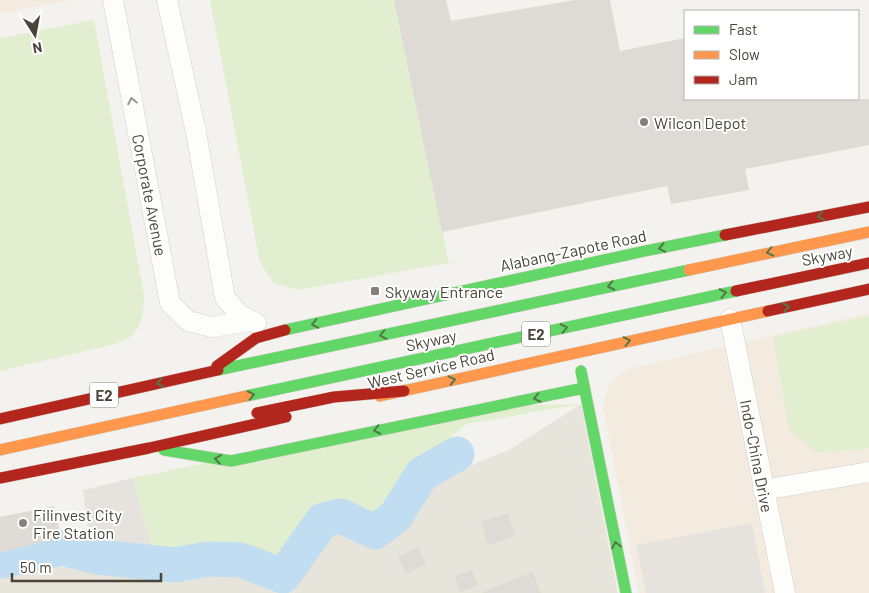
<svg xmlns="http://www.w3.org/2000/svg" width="869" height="593" viewBox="0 0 869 593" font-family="Barlow,sans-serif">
	<rect width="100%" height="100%" fill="#f4f2ee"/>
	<path fill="#e7e4dc" d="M 581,404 L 618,593 L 0,593 L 0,569 L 3,566 L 70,567 L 117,575 L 232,571 L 262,582 L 288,577 L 321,529 L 342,525 L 369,540 L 391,529 L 419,486 L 509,450 Z"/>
	<g fill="#f3ebdf">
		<path d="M 0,0 L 71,0 L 0,14 Z"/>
		<path d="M 869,313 L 869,593 L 639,593 L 603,406 L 610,383 L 627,369 Z"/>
	</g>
	<path fill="#e6e2de" d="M 133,478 L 154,556 L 121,551 L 90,542 L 83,490 Z"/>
	<g fill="#e1eecf">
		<path d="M 210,0 L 395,0 L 449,263 L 298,290 L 274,283 L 260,263 Z"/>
		<path d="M 94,20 L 144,295 C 144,310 142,330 127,339 C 122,342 116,343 111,345 L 0,371 L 0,38 Z"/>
		<path d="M 869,316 L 869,448 L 860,450 L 816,452 L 789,429 L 773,337 Z"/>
		<path d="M 581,404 L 466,424 L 419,464 L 381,523 L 338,511 L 314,515 L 280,571 L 238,551 L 154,556 L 133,478 L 482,406 Z"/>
	</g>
	<path fill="#e6e3df" d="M 752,523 L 765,593 L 646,593 L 636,545 Z"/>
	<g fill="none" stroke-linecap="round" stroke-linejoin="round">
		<path stroke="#c0ddf1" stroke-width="35" d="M 0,561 L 62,548 L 98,557 L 175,565 L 208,559 L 241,560 L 283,576 L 323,520 L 341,516 L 375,532 L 395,517 L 422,474 L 457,454"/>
	</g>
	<g fill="#dedbd6">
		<path d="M 394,0 L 446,0 L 451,21 L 575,0 L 610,0 L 620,51 L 685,38 L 685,99 L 869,99 L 869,145 L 745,169 L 749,190 L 671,204 L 667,186 L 442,232 Z"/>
		<path d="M 54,506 L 61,537 L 0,553 L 0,517 Z"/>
		<path d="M 508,513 L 515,536 L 488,545 L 480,522 Z"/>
		<path d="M 418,547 L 426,564 L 406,574 L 398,557 Z"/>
		<path d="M 472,570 L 478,585 L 460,592 L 455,576 Z"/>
		<path d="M 533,572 L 541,593 L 483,593 L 483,592 Z"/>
	</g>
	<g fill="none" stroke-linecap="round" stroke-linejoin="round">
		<g stroke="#d2d0cb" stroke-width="21">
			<g id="street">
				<path d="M 113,0 L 170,303 L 188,321 L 212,327 L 250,321"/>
				<path d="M 167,0 L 196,132 L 225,298 L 240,315 L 256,323"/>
				<path d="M 730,319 L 785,593"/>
				<path d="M 763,490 L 869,472"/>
			</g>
		</g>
		<g stroke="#d3cfc5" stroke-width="12">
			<g id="fast">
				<path d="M 285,330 L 645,251 L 725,235"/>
				<path d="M 218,370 L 689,270"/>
				<path d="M 581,371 L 626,593"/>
				<path d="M 246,396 L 736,291"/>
				<path d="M 164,450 L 231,461 L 584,388"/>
			</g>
		</g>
		<g stroke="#d3cfc5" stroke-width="12">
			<g id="slow">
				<path d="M 689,270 L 869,232"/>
				<path d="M 380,396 L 768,311"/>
				<path d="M 0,450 L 246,396"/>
			</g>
		</g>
		<g stroke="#d3cfc5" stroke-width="12">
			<g id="jam">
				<path d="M 725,235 L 869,207"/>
				<path d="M 736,291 L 869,263"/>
				<path d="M 768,311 L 869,289"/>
				<path d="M 217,366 L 256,338 L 285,330"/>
				<path d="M 257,413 L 334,397 L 404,391"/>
				<path d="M 0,419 L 218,370"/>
				<path d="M 0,478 L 149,448 L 286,417"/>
			</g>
		</g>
		<use href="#street" stroke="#fdfdfc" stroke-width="20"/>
		<use href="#fast" stroke="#63d668" stroke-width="11"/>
		<use href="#slow" stroke="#ff974d" stroke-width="11"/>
		<use href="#jam" stroke="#b3261e" stroke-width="11"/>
	</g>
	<defs><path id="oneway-chevron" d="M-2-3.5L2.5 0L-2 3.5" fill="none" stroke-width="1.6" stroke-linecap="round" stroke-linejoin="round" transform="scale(1.25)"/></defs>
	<use stroke="#9b9791" href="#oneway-chevron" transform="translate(132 101) rotate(-101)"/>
	<g stroke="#537749">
		<use href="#oneway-chevron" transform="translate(821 216) rotate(169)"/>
		<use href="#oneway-chevron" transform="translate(662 248) rotate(169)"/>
		<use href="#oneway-chevron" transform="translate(770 252) rotate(168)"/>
		<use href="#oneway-chevron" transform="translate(611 286) rotate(168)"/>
		<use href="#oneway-chevron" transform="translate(723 293) rotate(-12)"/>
		<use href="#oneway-chevron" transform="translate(786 307) rotate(-12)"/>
		<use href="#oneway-chevron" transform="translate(315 324) rotate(168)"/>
		<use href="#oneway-chevron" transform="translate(564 328) rotate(-12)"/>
		<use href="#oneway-chevron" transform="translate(383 335) rotate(168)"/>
		<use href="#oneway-chevron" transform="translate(627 341) rotate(-12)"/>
		<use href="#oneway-chevron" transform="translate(452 380) rotate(-13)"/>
		<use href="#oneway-chevron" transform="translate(160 383) rotate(168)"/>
		<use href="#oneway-chevron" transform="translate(251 395) rotate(-12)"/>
		<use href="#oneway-chevron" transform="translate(537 398) rotate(168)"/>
		<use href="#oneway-chevron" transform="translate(377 430) rotate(168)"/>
		<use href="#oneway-chevron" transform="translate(218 459) rotate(-171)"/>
		<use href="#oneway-chevron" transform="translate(616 545) rotate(-101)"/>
	</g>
	<g fill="#868178" stroke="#fff" stroke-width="2">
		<circle cx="644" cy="122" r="5"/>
		<rect x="370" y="286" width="10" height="10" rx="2.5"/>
		<circle cx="23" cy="523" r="5"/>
	</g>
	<g text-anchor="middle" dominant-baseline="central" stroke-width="4" stroke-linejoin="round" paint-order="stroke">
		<g fill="#fff" stroke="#817c74" stroke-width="1">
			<rect x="522" y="321.5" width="28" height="25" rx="4"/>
			<rect x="90" y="382.5" width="28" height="25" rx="4"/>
		</g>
		<g font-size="15" font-weight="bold" fill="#4b4439">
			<text x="536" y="334">E2</text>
			<text x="104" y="395">E2</text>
		</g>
		<g font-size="16" fill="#4b4439" stroke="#fff" text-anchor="start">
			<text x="654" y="122">Wilcon Depot</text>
			<text x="385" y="291">Skyway Entrance</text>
			<text x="33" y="514">Filinvest City<tspan x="33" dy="18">Fire Station</tspan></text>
		</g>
		<g font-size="16" fill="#4b4439" stroke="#fff">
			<text transform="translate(150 195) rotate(79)">Corporate Avenue</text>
			<text transform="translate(573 250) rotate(-12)">Alabang-Zapote Road</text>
			<text transform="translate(827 255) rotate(-11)">Skyway</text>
			<text transform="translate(431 340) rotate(-12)">Skyway</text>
			<text transform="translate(431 368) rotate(-13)">West Service Road</text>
			<text transform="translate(757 456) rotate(79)">Indo-China Drive</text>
		</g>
	</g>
	<rect x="684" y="10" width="175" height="90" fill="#ffffff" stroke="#b7b4b0"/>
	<rect x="694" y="26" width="25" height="8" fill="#63d668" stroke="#b7b4b0"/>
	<text x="729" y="35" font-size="15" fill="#4b4439">Fast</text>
	<rect x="694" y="51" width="25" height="8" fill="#ff974d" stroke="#b7b4b0"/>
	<text x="729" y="60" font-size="15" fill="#4b4439">Slow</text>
	<rect x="694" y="76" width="25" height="8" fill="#b3261e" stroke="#b7b4b0"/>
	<text x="729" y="85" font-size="15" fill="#4b4439">Jam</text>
	<g transform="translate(35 35) rotate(169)" stroke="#ffffff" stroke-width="4" paint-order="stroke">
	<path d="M0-4L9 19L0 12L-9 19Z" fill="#4b4439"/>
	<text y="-8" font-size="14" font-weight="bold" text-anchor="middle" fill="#4b4439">N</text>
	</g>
	<path d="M12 573v8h149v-8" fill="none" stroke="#4b4439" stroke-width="2.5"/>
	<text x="20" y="573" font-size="15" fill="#4b4439" stroke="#ffffff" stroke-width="4" paint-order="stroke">50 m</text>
</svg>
